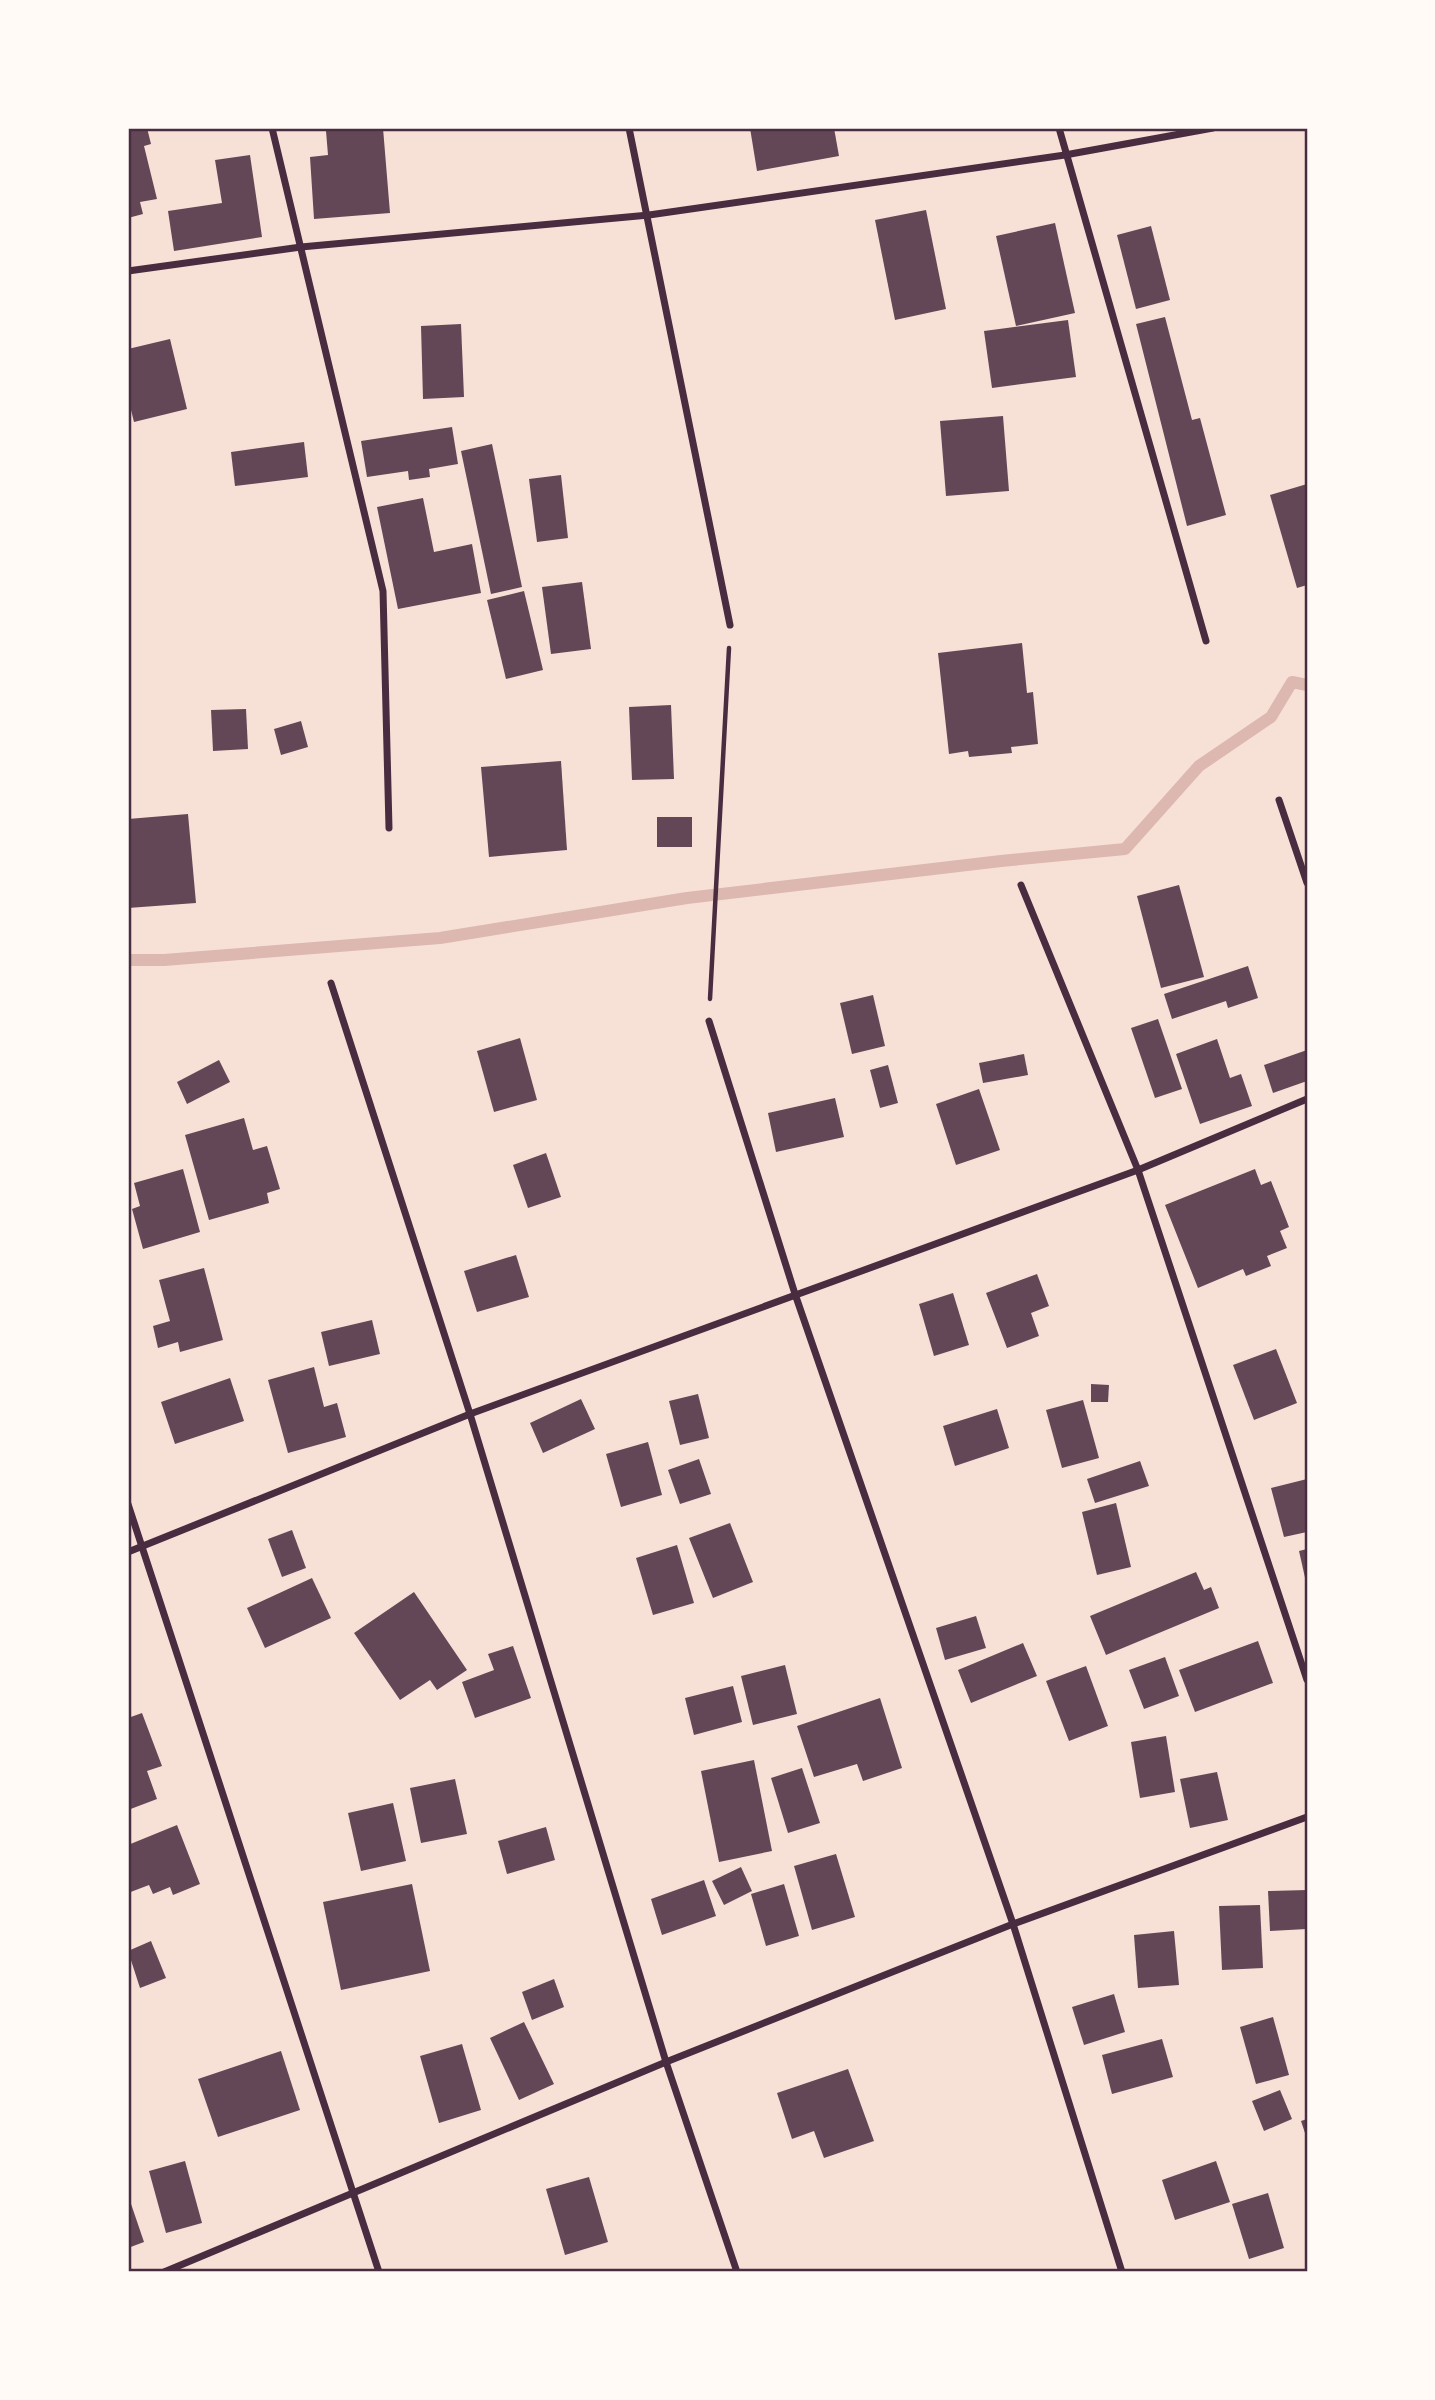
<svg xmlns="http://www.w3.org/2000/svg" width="1435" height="2400" viewBox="0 0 1435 2400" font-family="'Golos Text',sans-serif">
	<rect width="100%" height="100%" fill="#f7e1d7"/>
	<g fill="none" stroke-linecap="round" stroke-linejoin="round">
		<path stroke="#dcb8b0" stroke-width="12" d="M 128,960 L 164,960 L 440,938 L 687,898 L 1001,861 L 1125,849 L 1199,766 L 1271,717 L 1292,682 L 1307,685"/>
	</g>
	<g fill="#644757">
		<path d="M 128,128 L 147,128 L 151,144 L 144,146 L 157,199 L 140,202 L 143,214 L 128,218 Z"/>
		<path d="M 369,128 L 383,128 L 390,213 L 314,219 L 310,157 L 328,155 L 326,131 Z"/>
		<path d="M 750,128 L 834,128 L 839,156 L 757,171 Z"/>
		<path d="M 250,155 L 262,237 L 174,251 L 168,211 L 222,203 L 215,160 Z"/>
		<path d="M 926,210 L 946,309 L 895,320 L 875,220 Z"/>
		<path d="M 1055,223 L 1075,313 L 1016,326 L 996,236 Z"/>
		<path d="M 1151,226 L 1170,300 L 1136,309 L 1117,235 Z"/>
		<path d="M 1165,317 L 1192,420 L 1200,418 L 1226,515 L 1187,526 L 1136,324 Z"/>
		<path d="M 1068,320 L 1076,377 L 992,388 L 984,331 Z"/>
		<path d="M 461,324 L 464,397 L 423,399 L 421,326 Z"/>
		<path d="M 170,339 L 187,409 L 134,422 L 128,398 L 128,349 Z"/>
		<path d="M 1003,416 L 1009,491 L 946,496 L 940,421 Z"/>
		<path d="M 452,427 L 458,464 L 429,469 L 430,477 L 409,480 L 408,471 L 367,477 L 361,441 Z"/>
		<path d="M 304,442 L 308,477 L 235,486 L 231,452 Z"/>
		<path d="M 492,444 L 522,587 L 491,594 L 461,451 Z"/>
		<path d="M 561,475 L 568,538 L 537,542 L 529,479 Z"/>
		<path d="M 1307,484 L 1307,585 L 1297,588 L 1270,495 Z"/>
		<path d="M 423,498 L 434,552 L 472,544 L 481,593 L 398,609 L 377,507 Z"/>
		<path d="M 582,582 L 591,649 L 551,654 L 542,587 Z"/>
		<path d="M 524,591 L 543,670 L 506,679 L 487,600 Z"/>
		<path d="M 1022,643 L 1027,693 L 1033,692 L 1038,744 L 1011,747 L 1012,753 L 969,757 L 968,751 L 949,754 L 938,653 Z"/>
		<path d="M 671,705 L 674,779 L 632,780 L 629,707 Z"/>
		<path d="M 246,709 L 248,749 L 213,751 L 211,710 Z"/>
		<path d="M 301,721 L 308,747 L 281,755 L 274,729 Z"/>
		<path d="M 561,761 L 567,850 L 489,857 L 481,767 Z"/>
		<path d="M 188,814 L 196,903 L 128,908 L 128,819 Z"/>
		<rect x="657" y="817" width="35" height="30"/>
		<path d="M 1179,885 L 1204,977 L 1161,988 L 1137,896 Z"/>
		<path d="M 1248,966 L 1258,998 L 1228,1008 L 1226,1001 L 1172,1019 L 1164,994 Z"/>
		<path d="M 873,995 L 885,1046 L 852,1054 L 840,1003 Z"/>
		<path d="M 1158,1019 L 1182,1089 L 1155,1098 L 1131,1028 Z"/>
		<path d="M 520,1038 L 537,1100 L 494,1112 L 477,1051 Z"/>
		<path d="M 1217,1039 L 1230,1078 L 1241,1074 L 1252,1106 L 1200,1124 L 1176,1054 Z"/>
		<path d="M 1307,1050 L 1307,1081 L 1273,1093 L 1264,1065 Z"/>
		<path d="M 1024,1054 L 1028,1075 L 983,1083 L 979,1063 Z"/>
		<path d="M 219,1060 L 230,1082 L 187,1104 L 177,1082 Z"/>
		<path d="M 888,1065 L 898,1103 L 880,1108 L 870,1070 Z"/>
		<path d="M 979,1089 L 1000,1150 L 956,1165 L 936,1104 Z"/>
		<path d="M 835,1098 L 844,1137 L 776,1152 L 768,1113 Z"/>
		<path d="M 244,1118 L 253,1150 L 267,1146 L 280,1189 L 267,1193 L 269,1203 L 209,1220 L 185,1135 Z"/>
		<path d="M 546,1153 L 561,1197 L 528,1208 L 513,1165 Z"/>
		<path d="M 183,1169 L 200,1232 L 143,1249 L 132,1209 L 140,1206 L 134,1183 Z"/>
		<path d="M 1255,1169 L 1261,1185 L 1271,1181 L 1289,1227 L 1280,1231 L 1287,1248 L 1267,1256 L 1271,1266 L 1246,1276 L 1243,1269 L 1198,1288 L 1165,1205 Z"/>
		<path d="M 516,1255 L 529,1297 L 477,1312 L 464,1271 Z"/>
		<path d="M 204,1268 L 223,1340 L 180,1352 L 178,1342 L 158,1348 L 153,1326 L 170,1321 L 159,1280 Z"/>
		<path d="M 1037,1274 L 1049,1306 L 1031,1313 L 1039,1336 L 1007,1348 L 986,1293 Z"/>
		<path d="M 953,1293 L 969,1345 L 934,1356 L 919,1304 Z"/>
		<path d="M 372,1320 L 380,1354 L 329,1366 L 321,1332 Z"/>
		<path d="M 1276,1349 L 1297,1403 L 1254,1420 L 1233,1365 Z"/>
		<path d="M 314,1367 L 324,1407 L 337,1403 L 346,1437 L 288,1453 L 268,1380 Z"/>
		<path d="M 230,1378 L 244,1421 L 175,1444 L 161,1402 Z"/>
		<path d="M 1091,1384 L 1109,1385 L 1108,1402 L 1091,1402 Z"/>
		<path d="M 698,1394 L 709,1438 L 680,1445 L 669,1401 Z"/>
		<path d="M 581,1399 L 595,1429 L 543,1453 L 530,1423 Z"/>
		<path d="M 1083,1400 L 1099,1458 L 1062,1468 L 1046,1410 Z"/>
		<path d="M 997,1409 L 1009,1448 L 955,1466 L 943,1426 Z"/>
		<path d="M 648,1442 L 662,1495 L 621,1507 L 606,1454 Z"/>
		<path d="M 699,1459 L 711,1494 L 680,1504 L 668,1470 Z"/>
		<path d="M 1140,1461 L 1149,1486 L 1095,1503 L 1087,1479 Z"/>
		<path d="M 1307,1479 L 1307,1532 L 1284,1537 L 1271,1488 Z"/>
		<path d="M 1116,1503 L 1131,1567 L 1097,1575 L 1082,1512 Z"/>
		<path d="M 730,1523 L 753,1582 L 713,1598 L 689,1538 Z"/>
		<path d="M 292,1530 L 306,1568 L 282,1577 L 268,1539 Z"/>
		<path d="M 677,1545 L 694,1603 L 653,1615 L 636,1558 Z"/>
		<path d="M 1307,1549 L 1307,1582 L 1306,1582 L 1299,1551 Z"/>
		<path d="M 1196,1572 L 1204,1590 L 1211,1587 L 1219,1608 L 1106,1655 L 1090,1616 Z"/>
		<path d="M 312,1578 L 331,1618 L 265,1648 L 247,1608 Z"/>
		<path d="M 414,1592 L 467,1670 L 437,1690 L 430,1680 L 400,1700 L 354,1633 Z"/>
		<path d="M 976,1616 L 986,1648 L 945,1660 L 936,1628 Z"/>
		<path d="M 1258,1641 L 1273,1683 L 1195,1712 L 1179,1670 Z"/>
		<path d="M 1023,1643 L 1037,1676 L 971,1703 L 958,1670 Z"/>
		<path d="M 513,1646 L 531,1698 L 475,1718 L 462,1682 L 494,1670 L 488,1654 Z"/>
		<path d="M 1165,1657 L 1179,1696 L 1144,1709 L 1129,1670 Z"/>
		<path d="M 785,1665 L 797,1714 L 753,1725 L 741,1676 Z"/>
		<path d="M 1086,1666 L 1108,1726 L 1069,1741 L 1046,1681 Z"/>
		<path d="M 733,1686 L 742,1722 L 694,1735 L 685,1698 Z"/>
		<path d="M 880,1698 L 902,1768 L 863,1781 L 857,1764 L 814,1777 L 797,1726 Z"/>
		<path d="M 142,1713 L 162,1766 L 147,1771 L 157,1799 L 128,1810 L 128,1718 Z"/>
		<path d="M 1166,1736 L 1175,1792 L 1140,1798 L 1131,1742 Z"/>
		<path d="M 754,1760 L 772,1851 L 719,1862 L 701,1771 Z"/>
		<path d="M 802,1768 L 820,1823 L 788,1833 L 771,1778 Z"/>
		<path d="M 1217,1772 L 1228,1820 L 1190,1828 L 1180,1779 Z"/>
		<path d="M 455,1779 L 467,1834 L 421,1843 L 410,1788 Z"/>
		<path d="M 393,1803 L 406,1861 L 361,1871 L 348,1813 Z"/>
		<path d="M 177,1825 L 200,1884 L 173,1895 L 170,1887 L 153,1894 L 149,1885 L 128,1893 L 128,1845 Z"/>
		<path d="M 546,1827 L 555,1860 L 507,1874 L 498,1841 Z"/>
		<path d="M 836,1854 L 855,1917 L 812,1930 L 794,1866 Z"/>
		<path d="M 741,1867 L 752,1891 L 724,1905 L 712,1881 Z"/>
		<path d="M 704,1880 L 716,1916 L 662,1935 L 651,1899 Z"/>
		<path d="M 412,1884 L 430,1971 L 341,1990 L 323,1902 Z"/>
		<path d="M 784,1884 L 799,1936 L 766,1946 L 751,1894 Z"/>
		<path d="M 1307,1890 L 1307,1929 L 1270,1931 L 1268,1891 Z"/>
		<path d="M 1260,1905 L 1263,1968 L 1222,1970 L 1219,1906 Z"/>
		<path d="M 1174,1931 L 1179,1985 L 1138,1988 L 1134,1935 Z"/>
		<path d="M 151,1941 L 166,1978 L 140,1988 L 128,1951 Z"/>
		<path d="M 554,1979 L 564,2007 L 532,2020 L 522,1992 Z"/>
		<path d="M 1114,1994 L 1125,2032 L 1084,2045 L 1072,2007 Z"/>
		<path d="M 1273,2017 L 1289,2075 L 1256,2084 L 1240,2027 Z"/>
		<path d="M 524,2022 L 554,2084 L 519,2100 L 490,2038 Z"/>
		<path d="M 1162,2039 L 1173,2077 L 1112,2094 L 1102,2055 Z"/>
		<path d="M 462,2044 L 481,2110 L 439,2123 L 420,2056 Z"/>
		<path d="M 281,2051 L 300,2110 L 218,2137 L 198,2079 Z"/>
		<path d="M 848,2069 L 874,2141 L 824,2158 L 814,2131 L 792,2139 L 777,2093 Z"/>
		<path d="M 1280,2090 L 1292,2119 L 1264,2131 L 1252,2101 Z"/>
		<path d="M 1307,2119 L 1307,2139 L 1301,2121 Z"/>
		<path d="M 185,2161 L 202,2223 L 166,2233 L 149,2171 Z"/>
		<path d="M 1216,2161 L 1230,2202 L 1175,2220 L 1162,2180 Z"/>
		<path d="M 589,2177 L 608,2242 L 565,2255 L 546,2189 Z"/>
		<path d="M 1268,2193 L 1284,2248 L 1249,2259 L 1232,2204 Z"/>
		<path d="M 128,2195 L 144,2242 L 128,2248 Z"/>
	</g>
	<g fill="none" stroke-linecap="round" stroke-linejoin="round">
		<path stroke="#4a2c40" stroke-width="4.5" d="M 710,999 L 729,648"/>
		<g stroke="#4a2c40" stroke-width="7">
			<path d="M 272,128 L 383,591 L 389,828"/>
			<path d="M 629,128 L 730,625"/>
			<path d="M 1059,128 L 1206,641"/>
			<path d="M 128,271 L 301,247 L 649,215 L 1065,155 L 1213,128"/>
			<path d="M 1279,800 L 1307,883"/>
			<path d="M 1021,885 L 1138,1170 L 1307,1680"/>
			<path d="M 331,983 L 470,1414 L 666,2062 L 737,2272"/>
			<path d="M 709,1021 L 795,1294 L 1013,1924 L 1122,2272"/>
			<path d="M 128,1504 L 379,2272"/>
			<path d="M 128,1552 L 470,1414 L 1138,1170 L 1307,1099"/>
			<path d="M 164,2272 L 666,2062 L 1013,1924 L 1307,1817"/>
		</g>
	</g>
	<rect width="1435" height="2400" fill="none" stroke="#fffaf5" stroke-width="259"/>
	<rect x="130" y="130" width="1176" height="2140" fill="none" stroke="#4a2c40" stroke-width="2.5"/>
</svg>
